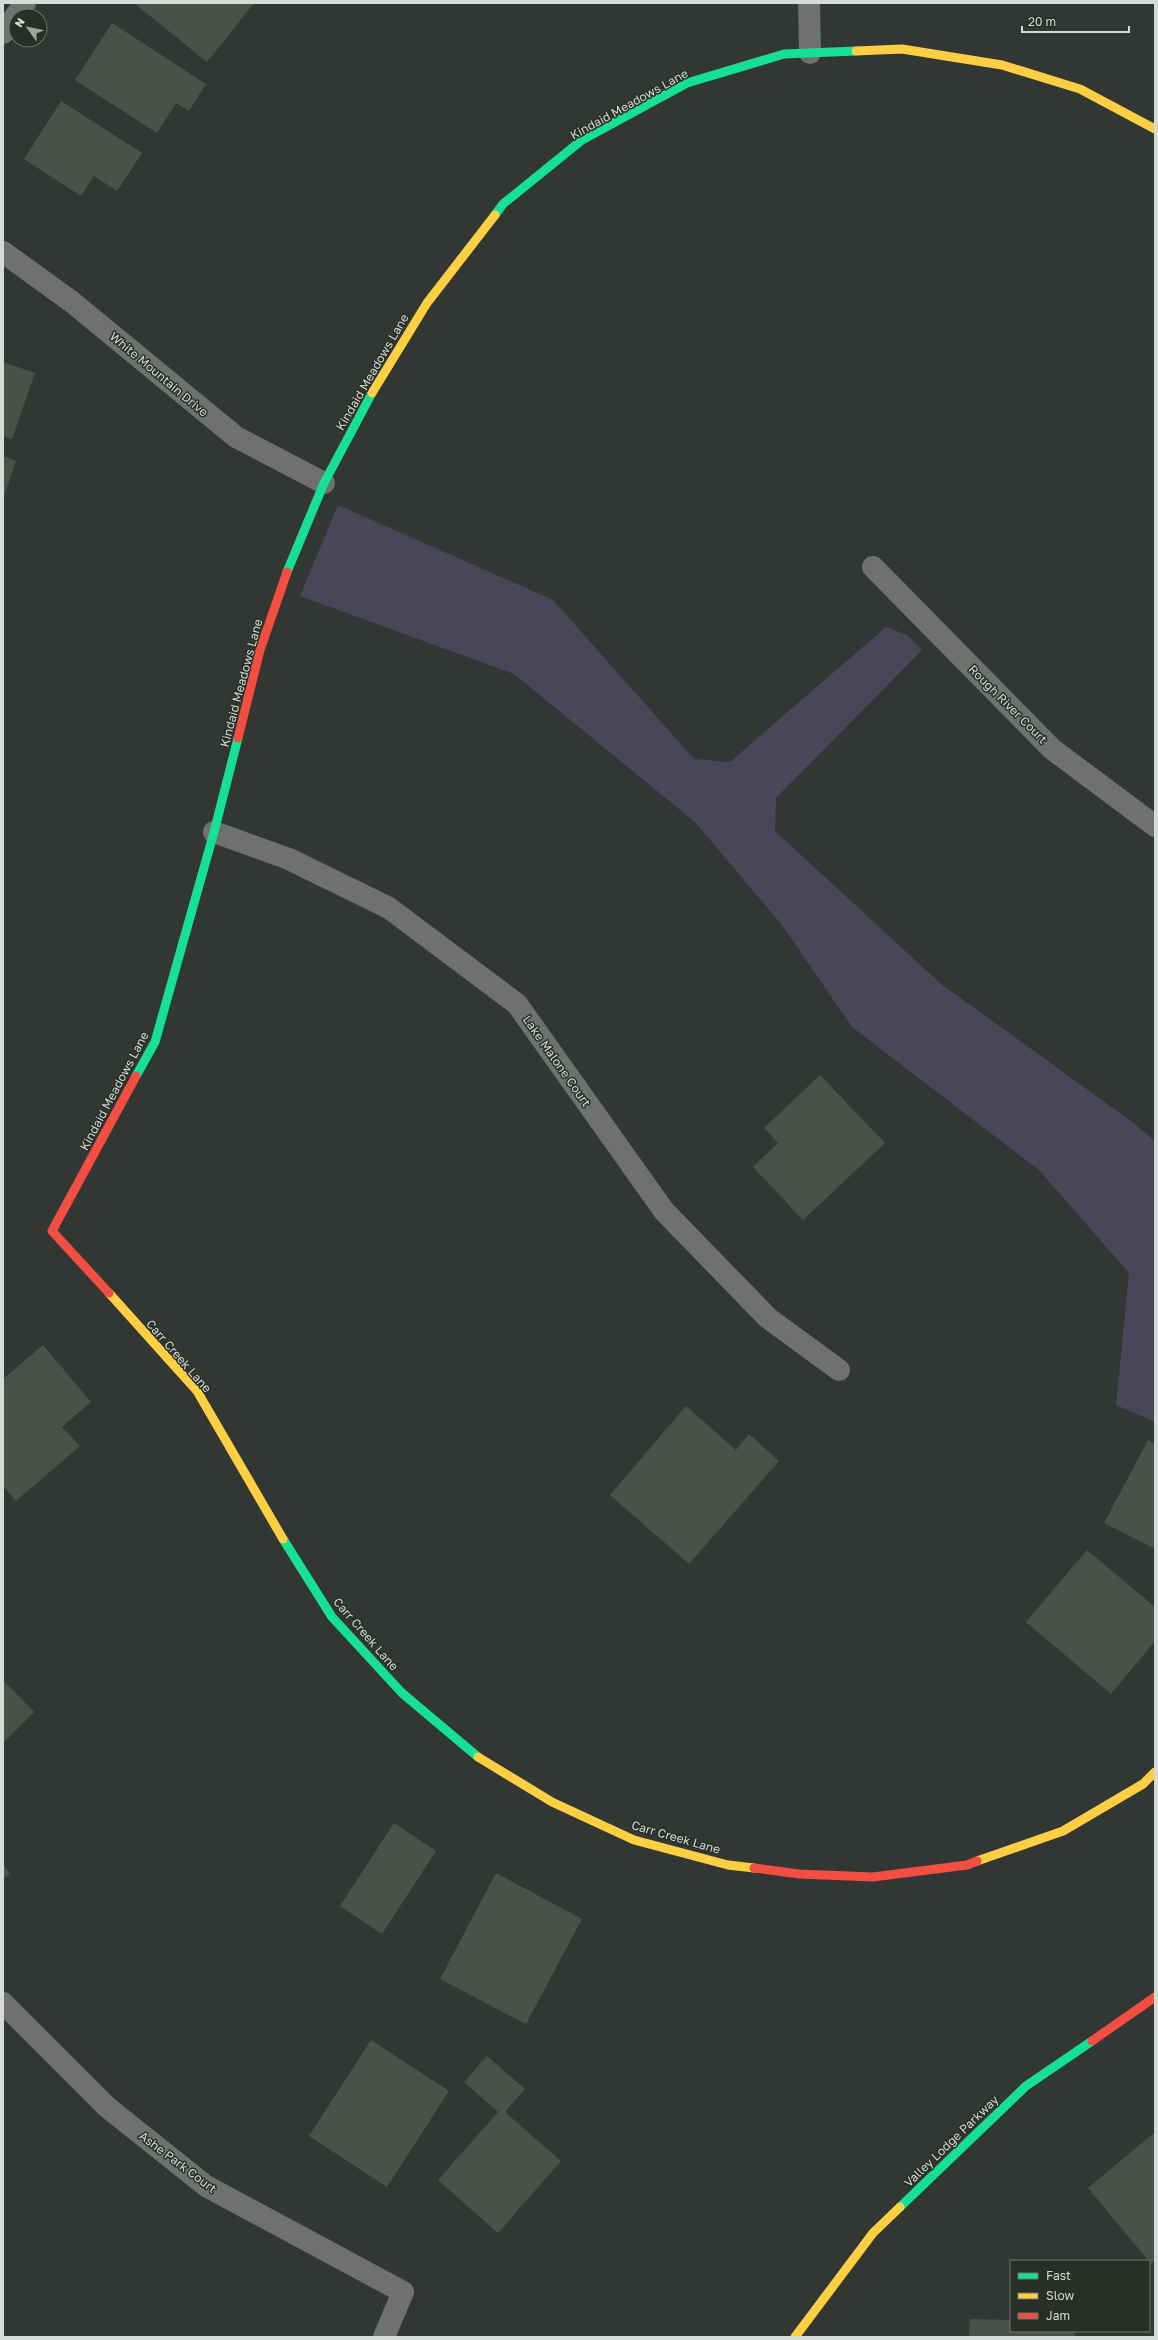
<svg xmlns="http://www.w3.org/2000/svg" width="1158" height="2340" viewBox="0 0 1158 2340" font-family="'Golos Text',sans-serif">
	<rect width="100%" height="100%" fill="#333733"/>
	<path fill="#4a465a" d="M 338,505 L 553,600 L 694,759 L 730,762 L 886,627 L 907,635 L 922,650 L 776,798 L 775,831 L 941,984 L 1135,1124 L 1155,1141 L 1155,1422 L 1116,1405 L 1129,1273 L 1039,1170 L 852,1027 L 782,925 L 695,822 L 514,674 L 300,596 Z"/>
	<g fill="#4a514b">
		<path d="M 134,3 L 254,3 L 207,62 Z"/>
		<path d="M 112,23 L 206,84 L 189,111 L 176,103 L 157,133 L 75,80 Z"/>
		<path d="M 61,101 L 142,153 L 117,191 L 94,176 L 81,196 L 24,159 Z"/>
		<path d="M 3,362 L 35,373 L 12,439 L 3,436 Z"/>
		<path d="M 3,456 L 16,461 L 3,499 Z"/>
		<path d="M 820,1075 L 885,1143 L 803,1220 L 753,1167 L 778,1143 L 764,1128 Z"/>
		<path d="M 43,1345 L 91,1402 L 62,1427 L 80,1446 L 16,1501 L 3,1486 L 3,1379 Z"/>
		<path d="M 686,1406 L 736,1450 L 749,1434 L 779,1461 L 689,1564 L 610,1495 Z"/>
		<path d="M 1148,1440 L 1155,1444 L 1155,1549 L 1104,1523 Z"/>
		<path d="M 1087,1550 L 1155,1607 L 1155,1641 L 1111,1694 L 1026,1622 Z"/>
		<path d="M 3,1680 L 34,1712 L 3,1743 Z"/>
		<path d="M 394,1823 L 436,1851 L 382,1934 L 340,1906 Z"/>
		<path d="M 3,1864 L 10,1874 L 3,1879 Z"/>
		<path d="M 496,1873 L 582,1919 L 526,2024 L 440,1979 Z"/>
		<path d="M 371,2040 L 449,2091 L 387,2187 L 309,2136 Z"/>
		<path d="M 487,2056 L 525,2089 L 505,2112 L 561,2161 L 498,2233 L 438,2180 L 498,2112 L 464,2082 Z"/>
		<path d="M 1155,2132 L 1155,2261 L 1151,2264 L 1088,2188 Z"/>
		<path d="M 970,2319 L 1011,2320 L 1011,2331 L 1075,2331 L 1075,2337 L 969,2337 Z"/>
	</g>
	<g fill="none" stroke-linecap="round" stroke-linejoin="round">
		<g stroke="#6f716f" stroke-width="22">
			<path d="M 809,3 L 810,53"/>
			<path d="M 3,33 L 25,3"/>
			<path d="M 3,252 L 72,302 L 236,437 L 324,483"/>
			<path d="M 873,567 L 1052,749 L 1155,826"/>
			<path d="M 214,832 L 289,859 L 389,908 L 517,1004 L 664,1211 L 768,1318 L 839,1370"/>
			<path d="M 3,2003 L 107,2107 L 206,2186 L 403,2292 L 384,2337"/>
		</g>
		<g stroke="#16e098" stroke-width="9">
			<path d="M 495,215 L 503,204 L 582,140 L 687,83 L 784,54 L 856,51"/>
			<path d="M 287,572 L 324,483 L 372,393"/>
			<path d="M 136,1076 L 155,1042 L 214,832 L 238,738"/>
			<path d="M 283,1539 L 332,1617 L 402,1693 L 478,1757"/>
			<path d="M 900,2207 L 1026,2086 L 1092,2041"/>
		</g>
		<g stroke="#ffcf43" stroke-width="9">
			<path d="M 856,51 L 902,49 L 1002,65 L 1080,89 L 1155,129"/>
			<path d="M 372,393 L 427,303 L 495,215"/>
			<path d="M 109,1293 L 197,1391 L 283,1539"/>
			<path d="M 478,1757 L 552,1802 L 634,1840 L 728,1865 L 754,1868"/>
			<path d="M 977,1861 L 1063,1831 L 1143,1784 L 1155,1772"/>
			<path d="M 795,2337 L 873,2233 L 900,2207"/>
		</g>
		<g stroke="#f24e42" stroke-width="9">
			<path d="M 238,738 L 260,650 L 287,572"/>
			<path d="M 109,1293 L 52,1231 L 136,1076"/>
			<path d="M 754,1868 L 799,1874 L 873,1877 L 967,1865 L 977,1861"/>
			<path d="M 1092,2041 L 1155,1997"/>
		</g>
	</g>
	<g text-anchor="middle" dominant-baseline="central" stroke-width="3" stroke-linejoin="round" paint-order="stroke">
		<g font-size="12" fill="#d7dbd7" stroke="#282f28">
			<text transform="translate(629 104) rotate(-29)">Kindaid Meadows Lane</text>
			<text transform="translate(372 372) rotate(-60)">Kindaid Meadows Lane</text>
			<text transform="translate(159 374) rotate(40)">White Mountain Drive</text>
			<text transform="translate(241 683) rotate(-75)">Kindaid Meadows Lane</text>
			<text transform="translate(1008 704) rotate(45)">Rough River Court</text>
			<text transform="translate(557 1061) rotate(55)">Lake Malone Court</text>
			<text transform="translate(114 1091) rotate(-62)">Kindaid Meadows Lane</text>
			<text transform="translate(179 1356) rotate(49)">Carr Creek Lane</text>
			<text transform="translate(366 1634) rotate(49)">Carr Creek Lane</text>
			<text transform="translate(676 1837) rotate(16)">Carr Creek Lane</text>
			<text transform="translate(951 2141) rotate(-44)">Valley Lodge Parkway</text>
			<text transform="translate(178 2162) rotate(37)">Ashe Park Court</text>
		</g>
	</g>
	<rect width="1158" height="2340" fill="none" stroke="#d7dbd7" stroke-width="8"/>
	<rect x="1010" y="2260" width="140" height="72" fill="#282f28" stroke="#6e746e"/>
	<rect x="1018" y="2273" width="20" height="6" fill="#16e098" stroke="#6e746e"/>
	<text x="1046" y="2280" font-size="12" fill="#d7dbd7">Fast</text>
	<rect x="1018" y="2293" width="20" height="6" fill="#ffcf43" stroke="#6e746e"/>
	<text x="1046" y="2300" font-size="12" fill="#d7dbd7">Slow</text>
	<rect x="1018" y="2313" width="20" height="6" fill="#f24e42" stroke="#6e746e"/>
	<text x="1046" y="2320" font-size="12" fill="#d7dbd7">Jam</text>
	<g transform="translate(28 28) rotate(303)"><circle r="19" fill="#282f28" stroke="#6e746e"/>
	<path d="M0-3L7 15L0 10L-7 15Z" fill="#9ea29e"/>
	<text y="-6" font-size="11" font-weight="bold" text-anchor="middle" fill="#d7dbd7">N</text>
	</g>
	<path d="M1022 26v6h107v-6" fill="none" stroke="#d7dbd7" stroke-width="2"/>
	<text x="1028" y="26" font-size="12" fill="#d7dbd7" stroke="#282f28" stroke-width="3" paint-order="stroke">20 m</text>
</svg>
